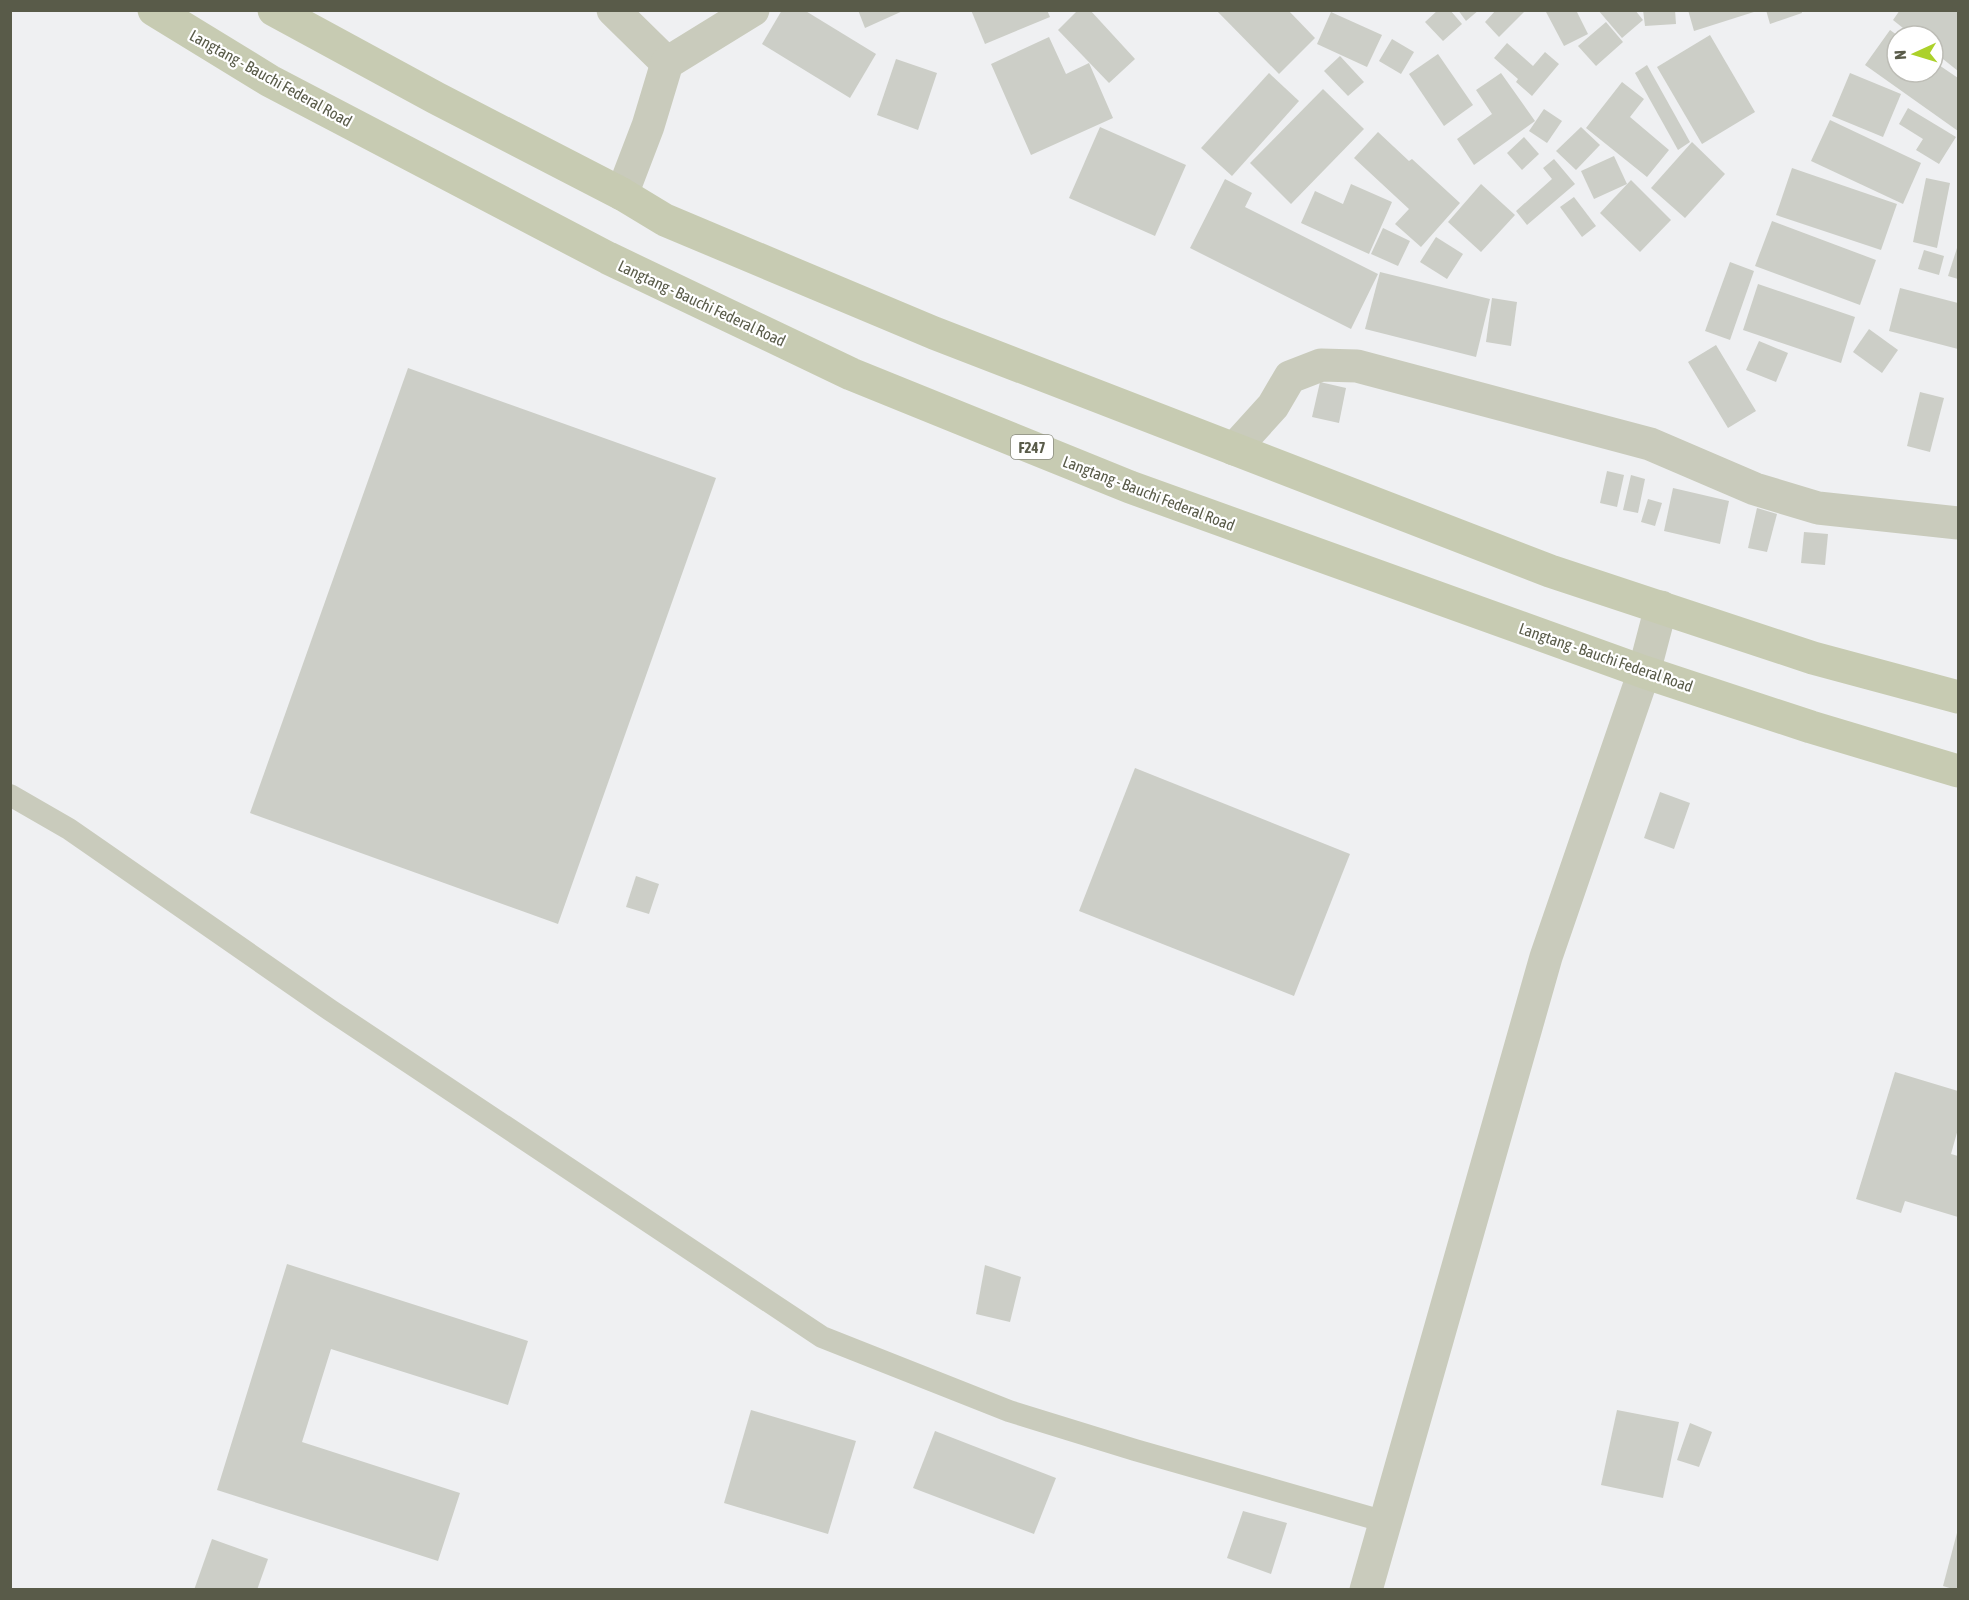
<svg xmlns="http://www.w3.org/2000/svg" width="1969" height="1600" viewBox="0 0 1969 1600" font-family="'Asap Condensed',sans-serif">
	<rect width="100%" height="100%" fill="#eff0f2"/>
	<g fill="#cccec7">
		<path d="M 782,10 L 804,10 L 876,54 L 850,98 L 762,44 Z"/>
		<path d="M 858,10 L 905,10 L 865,28 Z"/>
		<path d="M 971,10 L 1047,10 L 1050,17 L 985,44 Z"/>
		<path d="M 1078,10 L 1090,10 L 1135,59 L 1109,83 L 1058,30 Z"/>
		<path d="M 1216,10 L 1288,10 L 1315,38 L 1279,74 Z"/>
		<path d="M 1438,10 L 1450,10 L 1462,24 L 1443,41 L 1425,22 Z"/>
		<path d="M 1458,10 L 1479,10 L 1466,21 Z"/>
		<path d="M 1496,10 L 1522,10 L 1524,12 L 1499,37 L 1485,22 Z"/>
		<path d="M 1545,10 L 1576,10 L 1588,34 L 1564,46 Z"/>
		<path d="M 1598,10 L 1635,10 L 1643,20 L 1622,38 Z"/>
		<path d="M 1643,10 L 1675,10 L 1676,24 L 1645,26 Z"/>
		<path d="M 1688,10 L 1757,10 L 1757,11 L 1694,31 Z"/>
		<path d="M 1766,10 L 1801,10 L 1802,13 L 1770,24 Z"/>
		<path d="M 1900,10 L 1958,10 L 1958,71 L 1933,51 L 1933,36 L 1913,36 L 1893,20 Z"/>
		<path d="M 1331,12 L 1382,35 L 1367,67 L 1317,44 Z"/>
		<path d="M 1606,22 L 1623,42 L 1596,66 L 1578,46 Z"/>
		<path d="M 1890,30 L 1897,35 L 1897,72 L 1933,72 L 1933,61 L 1958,78 L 1958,131 L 1865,65 Z"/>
		<path d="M 1710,35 L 1755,112 L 1702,144 L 1657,67 Z"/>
		<path d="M 1049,37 L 1066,74 L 1089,63 L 1113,118 L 1031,155 L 991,64 Z"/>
		<path d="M 1392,39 L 1414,52 L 1401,74 L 1379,61 Z"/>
		<path d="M 1507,43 L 1533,66 L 1545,52 L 1559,64 L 1532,96 L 1516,82 L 1518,79 L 1494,58 Z"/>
		<path d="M 1438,54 L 1473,105 L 1444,126 L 1409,74 Z"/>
		<path d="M 1340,56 L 1364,82 L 1348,96 L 1324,71 Z"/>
		<path d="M 896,59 L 937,73 L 918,130 L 877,115 Z"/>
		<path d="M 1647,65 L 1690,142 L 1678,150 L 1635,73 Z"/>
		<path d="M 1269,73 L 1299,101 L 1232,176 L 1201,148 Z"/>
		<path d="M 1501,73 L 1535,121 L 1474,165 L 1457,139 L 1492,114 L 1476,90 Z"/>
		<path d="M 1850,73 L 1901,94 L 1883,137 L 1832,116 Z"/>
		<path d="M 1622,82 L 1644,99 L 1630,117 L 1669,150 L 1647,177 L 1586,128 Z"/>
		<path d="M 1323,89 L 1364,129 L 1291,204 L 1250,163 Z"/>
		<path d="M 1908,108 L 1956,137 L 1939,164 L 1916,150 L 1923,139 L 1899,124 Z"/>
		<path d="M 1544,109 L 1562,121 L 1547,143 L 1529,131 Z"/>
		<path d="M 1830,120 L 1921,163 L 1903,204 L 1811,161 Z"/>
		<path d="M 1100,127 L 1186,165 L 1155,236 L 1069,198 Z"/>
		<path d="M 1581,127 L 1600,145 L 1576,170 L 1556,151 Z"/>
		<path d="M 1378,132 L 1409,161 L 1412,159 L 1460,203 L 1421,247 L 1395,224 L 1409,209 L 1354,158 Z"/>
		<path d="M 1524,137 L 1539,154 L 1522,170 L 1507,153 Z"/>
		<path d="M 1692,142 L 1725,174 L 1685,218 L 1651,188 Z"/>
		<path d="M 1614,156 L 1627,184 L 1594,199 L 1581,171 Z"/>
		<path d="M 1554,159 L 1575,184 L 1527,225 L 1516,211 L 1552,179 L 1543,168 Z"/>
		<path d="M 1792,168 L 1897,204 L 1881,250 L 1776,215 Z"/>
		<path d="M 1926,178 L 1950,183 L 1937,248 L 1913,242 Z"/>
		<path d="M 1225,179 L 1252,193 L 1245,207 L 1378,274 L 1351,329 L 1190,248 Z"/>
		<path d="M 1631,180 L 1671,220 L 1640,252 L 1600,213 Z"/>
		<path d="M 1351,184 L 1392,202 L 1369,254 L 1301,223 L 1315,191 L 1343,204 Z"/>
		<path d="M 1481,184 L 1515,215 L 1481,252 L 1448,222 Z"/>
		<path d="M 1574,197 L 1596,226 L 1582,237 L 1560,207 Z"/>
		<path d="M 1772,221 L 1876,260 L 1860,305 L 1755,266 Z"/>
		<path d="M 1383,228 L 1410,241 L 1398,266 L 1371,254 Z"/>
		<path d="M 1436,237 L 1463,254 L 1447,279 L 1420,262 Z"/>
		<path d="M 1958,245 L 1958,279 L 1948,276 Z"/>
		<path d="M 1924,250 L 1944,256 L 1939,275 L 1918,269 Z"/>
		<path d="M 1730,262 L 1754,271 L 1730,340 L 1705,331 Z"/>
		<path d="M 1380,272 L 1490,299 L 1476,357 L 1365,329 Z"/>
		<path d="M 1758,284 L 1855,317 L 1841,363 L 1743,330 Z"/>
		<path d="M 1900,288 L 1958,303 L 1958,349 L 1889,331 Z"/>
		<path d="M 1492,298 L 1517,302 L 1511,346 L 1486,342 Z"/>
		<path d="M 1869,329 L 1898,350 L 1882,373 L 1853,352 Z"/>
		<path d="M 1759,341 L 1788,353 L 1776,382 L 1746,370 Z"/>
		<path d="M 1716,345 L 1756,411 L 1728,428 L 1688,362 Z"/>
		<path d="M 408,368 L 716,478 L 558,924 L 250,813 Z"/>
		<path d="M 1320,382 L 1346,388 L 1339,423 L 1312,417 Z"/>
		<path d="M 1920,392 L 1944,398 L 1930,452 L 1907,446 Z"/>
		<path d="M 1607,471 L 1624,475 L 1617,507 L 1600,503 Z"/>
		<path d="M 1631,475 L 1645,479 L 1638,513 L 1623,510 Z"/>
		<path d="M 1673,488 L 1729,501 L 1720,544 L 1664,531 Z"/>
		<path d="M 1648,499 L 1662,503 L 1655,526 L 1641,522 Z"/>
		<path d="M 1757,508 L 1777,514 L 1767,552 L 1748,548 Z"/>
		<path d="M 1804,532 L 1828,534 L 1825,565 L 1801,563 Z"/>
		<path d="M 1135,768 L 1350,854 L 1294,996 L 1079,911 Z"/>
		<path d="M 1660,792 L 1690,803 L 1674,849 L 1644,838 Z"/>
		<path d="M 636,876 L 659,884 L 649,914 L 626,907 Z"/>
		<path d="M 1895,1072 L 1958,1091 L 1958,1129 L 1951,1154 L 1958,1156 L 1958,1217 L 1905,1201 L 1901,1213 L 1856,1199 Z"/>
		<path d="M 287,1264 L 528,1341 L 508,1405 L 331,1349 L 302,1442 L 460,1493 L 438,1561 L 217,1490 Z"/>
		<path d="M 985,1265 L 1021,1277 L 1010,1322 L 976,1314 Z"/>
		<path d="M 751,1410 L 856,1441 L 828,1534 L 724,1503 Z"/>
		<path d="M 1617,1410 L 1679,1422 L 1663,1498 L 1601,1485 Z"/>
		<path d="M 1690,1423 L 1712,1432 L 1699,1467 L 1677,1460 Z"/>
		<path d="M 935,1431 L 1056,1478 L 1034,1534 L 913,1488 Z"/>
		<path d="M 1243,1511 L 1287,1523 L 1271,1574 L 1227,1558 Z"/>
		<path d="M 1958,1529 L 1958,1590 L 1956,1590 L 1943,1586 Z"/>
		<path d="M 212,1539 L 268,1559 L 257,1590 L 194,1590 Z"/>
	</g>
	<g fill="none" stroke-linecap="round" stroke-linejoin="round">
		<path stroke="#c9cbbc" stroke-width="22" d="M 10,795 L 69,829 L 330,1010 L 822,1337 L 1009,1411 L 1135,1450 L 1386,1522"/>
		<g stroke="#c9cbbc" stroke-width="33">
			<path d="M 613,10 L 667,63"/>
			<path d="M 622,194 L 648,126 L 667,63 L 753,10"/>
			<path d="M 1234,449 L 1273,406 L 1290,377 L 1321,365 L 1357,366 L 1650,444 L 1755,489 L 1818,508 L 1958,523"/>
			<path d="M 1366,1590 L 1546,957 L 1644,672 L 1661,607"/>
		</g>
		<g stroke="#c7cbb2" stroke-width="33">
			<path d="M 154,10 L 270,81 L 608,258 L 851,374 L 1130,487 L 1644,672 L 1811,727 L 1958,771"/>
			<path d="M 274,10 L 436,98 L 622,194 L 665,220 L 934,333 L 1550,571 L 1813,658 L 1958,697"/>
		</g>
	</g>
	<g text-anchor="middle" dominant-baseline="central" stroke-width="4.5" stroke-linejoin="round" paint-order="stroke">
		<rect fill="#fff" stroke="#8b8c80" stroke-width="1.5" x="1011" y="435" width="42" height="24" rx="4.5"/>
		<g font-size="15" font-weight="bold" fill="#595b49">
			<text x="1032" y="447">F247</text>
		</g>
		<g font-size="16" fill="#595b49" stroke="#fff">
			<text transform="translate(271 78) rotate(29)">Langtang - Bauchi Federal Road</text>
			<text transform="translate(702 303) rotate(25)">Langtang - Bauchi Federal Road</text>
			<text transform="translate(1149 493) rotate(21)">Langtang - Bauchi Federal Road</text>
			<text transform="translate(1606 657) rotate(19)">Langtang - Bauchi Federal Road</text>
		</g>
	</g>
	<rect width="1969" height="1600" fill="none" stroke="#595b49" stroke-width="24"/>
	<g transform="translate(1915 54) rotate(266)"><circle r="28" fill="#ffffff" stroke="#bdbdb6" stroke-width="1.5"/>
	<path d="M0-4.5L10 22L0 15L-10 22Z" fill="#acd12a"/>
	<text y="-9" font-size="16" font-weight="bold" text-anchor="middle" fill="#595b49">N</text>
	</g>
</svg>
